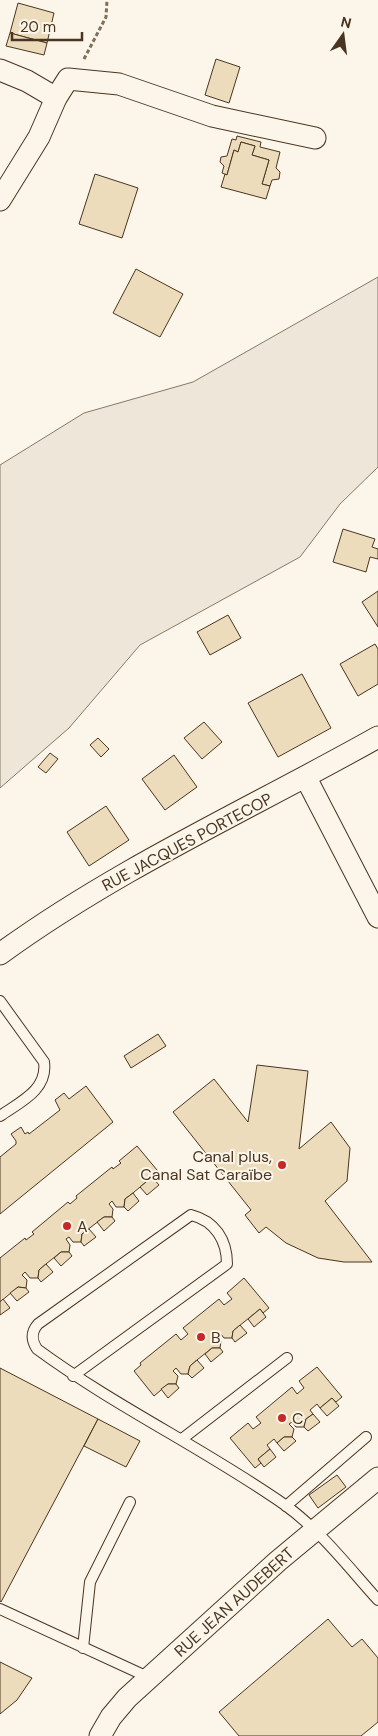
<svg xmlns="http://www.w3.org/2000/svg" width="378" height="1736" viewBox="0 0 378 1736" font-family="'DM Sans',sans-serif">
	<rect width="100%" height="100%" fill="#fbf6e9"/>
	<path fill="#ede6d9" stroke="#887966" d="M 378,277 L 378,467 L 340,504 L 300,557 L 140,645 L 69,728 L 0,788 L 0,465 L 84,413 L 193,382 Z"/>
	<g fill="#ecdcbc" stroke="#4a3520">
		<path d="M 18,3 L 54,13 L 47,43 L 10,33 Z"/>
		<path d="M 10,33 L 47,43 L 44,55 L 6,46 Z"/>
		<path d="M 216,59 L 240,67 L 229,103 L 205,95 Z"/>
		<path d="M 237,136 L 261,142 L 260,147 L 280,152 L 276,168 L 280,172 L 279,179 L 272,180 L 270,186 L 262,184 L 269,160 L 252,155 L 255,146 L 241,142 L 238,152 L 234,150 L 227,175 L 222,173 L 224,166 L 220,162 L 221,157 L 227,156 L 232,139 L 236,140 Z"/>
		<path d="M 241,142 L 255,146 L 252,155 L 269,160 L 262,184 L 270,186 L 266,199 L 221,187 L 225,174 L 227,175 L 234,150 L 238,152 Z"/>
		<path d="M 95,174 L 138,188 L 122,238 L 79,224 Z"/>
		<path d="M 136,269 L 183,294 L 160,337 L 113,313 Z"/>
		<path d="M 343,529 L 375,539 L 372,547 L 378,549 L 378,559 L 370,557 L 366,572 L 333,562 Z"/>
		<path d="M 378,591 L 378,627 L 362,602 Z"/>
		<path d="M 228,615 L 241,638 L 210,655 L 197,632 Z"/>
		<path d="M 375,644 L 378,649 L 378,684 L 358,696 L 340,664 Z"/>
		<path d="M 302,674 L 331,728 L 278,757 L 248,703 Z"/>
		<path d="M 204,722 L 222,742 L 202,759 L 184,738 Z"/>
		<path d="M 98,738 L 109,749 L 101,757 L 90,745 Z"/>
		<path d="M 50,753 L 58,759 L 46,773 L 38,767 Z"/>
		<path d="M 174,755 L 197,787 L 165,810 L 142,779 Z"/>
		<path d="M 106,806 L 129,840 L 89,866 L 67,832 Z"/>
		<path d="M 158,1034 L 166,1046 L 131,1068 L 124,1056 Z"/>
		<path d="M 257,1065 L 308,1071 L 299,1149 L 331,1122 L 350,1148 L 347,1181 L 325,1201 L 372,1262 L 344,1262 L 318,1258 L 286,1243 L 266,1227 L 259,1233 L 245,1215 L 251,1210 L 173,1112 L 214,1079 L 248,1122 Z"/>
		<path d="M 86,1086 L 113,1122 L 0,1214 L 0,1157 L 16,1144 L 16,1141 L 11,1134 L 21,1127 L 25,1134 L 28,1132 L 29,1134 L 60,1110 L 55,1100 L 64,1093 L 69,1099 Z"/>
		<path d="M 137,1146 L 162,1176 L 156,1181 L 152,1177 L 133,1193 L 125,1199 L 124,1207 L 116,1207 L 112,1201 L 109,1204 L 113,1209 L 112,1217 L 104,1217 L 82,1234 L 81,1242 L 73,1242 L 69,1237 L 66,1239 L 70,1245 L 69,1252 L 61,1252 L 46,1264 L 39,1270 L 38,1278 L 30,1278 L 25,1272 L 22,1275 L 27,1280 L 26,1288 L 18,1287 L 0,1302 L 0,1258 L 25,1238 L 26,1240 L 34,1234 L 32,1232 L 68,1202 L 70,1204 L 77,1198 L 76,1196 L 112,1167 L 113,1169 L 121,1163 L 119,1161 Z"/>
		<path d="M 152,1177 L 159,1185 L 147,1195 L 140,1187 Z"/>
		<path d="M 133,1193 L 139,1201 L 128,1211 L 124,1207 L 125,1199 Z"/>
		<path d="M 104,1217 L 112,1217 L 115,1221 L 104,1231 L 97,1222 Z"/>
		<path d="M 89,1229 L 96,1237 L 84,1246 L 81,1242 L 82,1234 Z"/>
		<path d="M 61,1252 L 69,1252 L 72,1256 L 61,1266 L 54,1258 Z"/>
		<path d="M 46,1264 L 53,1272 L 41,1282 L 38,1278 L 39,1270 Z"/>
		<path d="M 244,1278 L 269,1308 L 263,1313 L 260,1309 L 233,1331 L 232,1338 L 224,1338 L 220,1333 L 217,1335 L 221,1341 L 220,1348 L 212,1348 L 197,1360 L 190,1366 L 188,1374 L 181,1374 L 176,1368 L 173,1371 L 178,1376 L 176,1384 L 168,1384 L 154,1396 L 134,1371 L 141,1365 L 140,1363 L 176,1334 L 181,1340 L 188,1334 L 183,1328 L 219,1299 L 224,1305 L 232,1299 L 227,1293 Z"/>
		<path d="M 18,1287 L 26,1288 L 29,1292 L 17,1301 L 10,1293 Z"/>
		<path d="M 3,1299 L 10,1308 L 0,1315 L 0,1302 Z"/>
		<path d="M 260,1309 L 266,1317 L 254,1327 L 248,1319 Z"/>
		<path d="M 240,1325 L 247,1333 L 235,1342 L 232,1338 L 233,1331 Z"/>
		<path d="M 212,1348 L 220,1348 L 223,1352 L 211,1362 L 205,1354 Z"/>
		<path d="M 197,1360 L 204,1368 L 192,1378 L 188,1374 L 190,1366 Z"/>
		<path d="M 317,1367 L 342,1397 L 336,1402 L 332,1398 L 320,1408 L 317,1404 L 310,1410 L 313,1414 L 306,1419 L 304,1427 L 296,1427 L 292,1422 L 289,1424 L 294,1429 L 292,1437 L 284,1437 L 277,1443 L 274,1439 L 267,1445 L 270,1449 L 258,1459 L 261,1463 L 255,1468 L 230,1438 L 248,1423 L 253,1429 L 261,1423 L 256,1417 L 292,1387 L 297,1394 L 304,1388 L 299,1381 Z"/>
		<path d="M 0,1368 L 98,1419 L 1,1602 L 0,1601 Z"/>
		<path d="M 168,1384 L 176,1384 L 179,1388 L 168,1398 L 161,1389 Z"/>
		<path d="M 332,1398 L 339,1406 L 327,1416 L 320,1408 Z"/>
		<path d="M 313,1414 L 320,1422 L 308,1431 L 304,1427 L 306,1419 Z"/>
		<path d="M 98,1419 L 140,1441 L 126,1467 L 84,1446 Z"/>
		<path d="M 284,1437 L 292,1437 L 296,1441 L 284,1451 L 277,1443 Z"/>
		<path d="M 270,1449 L 276,1457 L 264,1467 L 258,1459 Z"/>
		<path d="M 337,1475 L 346,1487 L 318,1508 L 309,1495 Z"/>
		<path d="M 328,1619 L 352,1647 L 362,1639 L 378,1658 L 378,1722 L 361,1736 L 239,1736 L 219,1712 Z"/>
		<path d="M 0,1662 L 32,1678 L 17,1700 L 0,1714 Z"/>
	</g>
	<g fill="none" stroke-linecap="round" stroke-linejoin="round">
		<g stroke="#4a3520" stroke-width="12">
			<g id="service">
				<path d="M 0,1001 L 44,1062 C 48,1090 20,1102 0,1116"/>
				<path d="M 73,1376 L 227,1264 C 227,1240 215,1221 191,1215 L 38,1324 C 31,1332 31,1340 37,1349 C 116,1407 205,1449 285,1505 C 321,1531 349,1568 378,1600"/>
				<path d="M 182,1439 L 287,1358"/>
				<path d="M 286,1506 L 366,1437"/>
				<path d="M 0,1609 L 150,1678"/>
				<path d="M 83,1648 L 90,1582 L 130,1502"/>
			</g>
		</g>
		<g stroke="#4a3520" stroke-width="23">
			<g id="minor">
				<path d="M 0,70 L 27,81 L 56,98"/>
				<path d="M 0,200 L 39,137 L 56,98 L 68,79 L 119,84 L 212,116 L 315,138"/>
				<path d="M 306,778 L 378,917"/>
				<path d="M 0,954 C 118,868 252,808 378,737"/>
				<path d="M 100,1736 L 111,1717 L 127,1698 L 278,1561 L 378,1478"/>
			</g>
		</g>
		<path stroke="#7f6f5c" stroke-width="3" stroke-dasharray="4 2.5" stroke-linecap="butt" d="M 84,59 L 106,17 L 107,0"/>
		<use href="#service" stroke="#fbf6e9" stroke-width="10"/>
		<use href="#minor" stroke="#fbf6e9" stroke-width="21"/>
	</g>
	<g fill="#c62828" stroke="#fbf6e9" stroke-width="2">
		<circle cx="282" cy="1165" r="5"/>
		<circle cx="67" cy="1226" r="5"/>
		<circle cx="201" cy="1337" r="5"/>
		<circle cx="282" cy="1418" r="5"/>
	</g>
	<g text-anchor="middle" dominant-baseline="central" stroke-width="4" stroke-linejoin="round" paint-order="stroke">
		<g font-size="16" fill="#4a3520" stroke="#fbf6e9">
			<text transform="translate(187 842) rotate(-28)">RUE JACQUES PORTECOP</text>
			<text transform="translate(234 1602) rotate(-42)">RUE JEAN AUDEBERT</text>
		</g>
		<g font-size="16" fill="#4a3520" stroke="#fbf6e9" text-anchor="start">
			<text x="272" y="1156" text-anchor="end">Canal plus,<tspan x="272" dy="18">Canal Sat Caraïbe</tspan></text>
			<text x="77" y="1226">A</text>
			<text x="211" y="1337">B</text>
			<text x="292" y="1418">C</text>
		</g>
	</g>
	<g transform="translate(343 35) rotate(14)" stroke="#fbf6e9" stroke-width="4" paint-order="stroke">
	<path d="M0-4L9 19L0 12L-9 19Z" fill="#4a3520"/>
	<text y="-8" font-size="14" font-weight="bold" text-anchor="middle" fill="#4a3520">N</text>
	</g>
	<path d="M12 32v8h70v-8" fill="none" stroke="#4a3520" stroke-width="2.5"/>
	<text x="20" y="32" font-size="15" fill="#4a3520" stroke="#fbf6e9" stroke-width="4" paint-order="stroke">20 m</text>
</svg>
